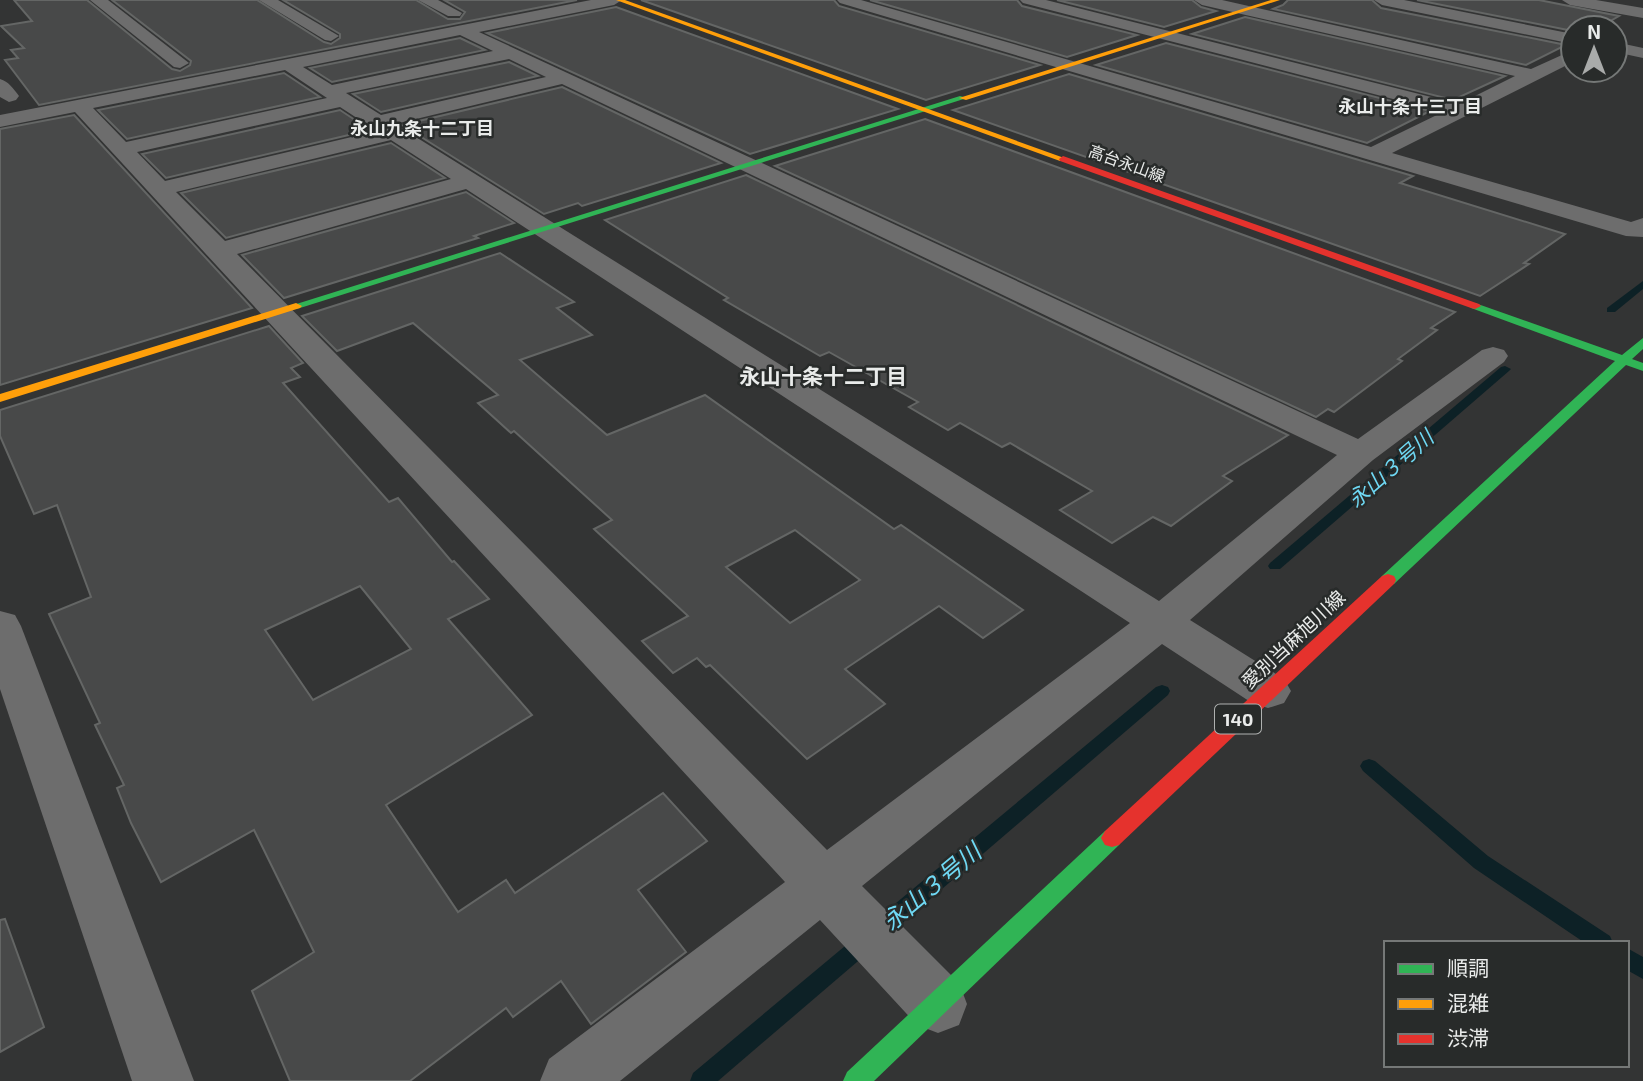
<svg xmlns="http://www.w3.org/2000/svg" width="1643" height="1081" viewBox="0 0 1643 1081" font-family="'Exo 2','Noto Sans JP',sans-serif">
	<rect width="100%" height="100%" fill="#333434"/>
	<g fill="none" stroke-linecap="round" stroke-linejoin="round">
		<g fill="#0d2126" fill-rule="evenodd">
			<path d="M 1643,281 L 1643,289 L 1615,312 L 1607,312 L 1607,308 Z"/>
			<path d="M 1505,366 L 1511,369 L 1509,371 L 1280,569 L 1270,569 L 1268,566 L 1270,563 L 1501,367 Z"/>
			<path d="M 1162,685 L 1168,687 L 1170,691 L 1168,695 L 886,937 L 879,940 L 872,937 L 869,930 L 872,923 L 1156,687 Z"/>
			<path d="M 1369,759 L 1375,761 L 1488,856 L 1610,936 L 1613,943 L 1585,943 L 1474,868 L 1363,771 L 1360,766 L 1363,761 Z"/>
			<path d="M 864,933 L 871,936 L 874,943 L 871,950 L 718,1081 L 690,1081 L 693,1073 L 857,936 Z"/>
			<path d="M 1627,948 L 1643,957 L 1643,979 L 1627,970 Z"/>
		</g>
	</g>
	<g fill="#484949" stroke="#646665" stroke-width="2" fill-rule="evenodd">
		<path d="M 14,0 L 87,0 L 172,69 L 180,71 L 190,65 L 191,61 L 112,0 L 257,0 L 324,42 L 331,44 L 340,38 L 340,34 L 283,0 L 416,0 L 448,19 L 460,19 L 465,12 L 444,0 L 577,0 L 39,105 L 5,60 L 18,58 L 11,50 L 24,48 L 1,26 L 32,21 Z"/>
		<path d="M 641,0 L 834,0 L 839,6 L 1040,65 L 926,100 Z"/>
		<path d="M 870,0 L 1017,0 L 1022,6 L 1137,35 L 1067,57 Z"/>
		<path d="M 1057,0 L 1192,0 L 1201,7 L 1216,11 L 1164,27 Z"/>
		<path d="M 1288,0 L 1372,0 L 1381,8 L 1566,45 L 1526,65 L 1273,9 L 1283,5 Z"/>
		<path d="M 1417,0 L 1539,0 L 1619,16 L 1598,28 L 1573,28 L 1573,31 Z"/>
		<path d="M 616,7 L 898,109 L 750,154 L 487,33 Z"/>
		<path d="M 1245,17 L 1505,76 L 1453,100 L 1192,34 Z"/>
		<path d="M 460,38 L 485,50 L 332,82 L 310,68 Z"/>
		<path d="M 1166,43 L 1430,111 L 1367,143 L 1096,65 Z"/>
		<path d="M 509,62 L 538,76 L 381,112 L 353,94 Z"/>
		<path d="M 284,73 L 320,97 L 127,139 L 98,110 Z"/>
		<path d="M 1069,74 L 1413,176 L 1400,183 L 1565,234 L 1524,263 L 1529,264 L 1480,296 L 953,110 Z"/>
		<path d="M 562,87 L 721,163 L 582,206 L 578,203 L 544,214 L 402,125 Z"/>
		<path d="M 340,110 L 370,130 L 166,178 L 142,154 Z"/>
		<path d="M 74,115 L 252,308 L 0,385 L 0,129 Z"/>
		<path d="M 925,119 L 1455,312 L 1431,328 L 1437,330 L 1398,359 L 1402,361 L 1334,412 L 1328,409 L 1316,417 L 775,166 Z"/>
		<path d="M 391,143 L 445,178 L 226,238 L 181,193 Z"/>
		<path d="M 746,175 L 1288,435 L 1223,476 L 1232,481 L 1171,526 L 1153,517 L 1112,543 L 1060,510 L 1092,491 L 1010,443 L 1002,447 L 960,423 L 948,430 L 909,407 L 918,402 L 829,352 L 820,356 L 724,300 L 728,298 L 605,220 Z"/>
		<path d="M 466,192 L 514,223 L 474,236 L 478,238 L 284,298 L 242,255 Z"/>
		<path d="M 500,253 L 574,302 L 557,308 L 592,335 L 520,360 L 607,435 L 705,395 L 894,529 L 901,525 L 1023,610 L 983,638 L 939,606 L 845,669 L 885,704 L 807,759 L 710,665 L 706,667 L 697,658 L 673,673 L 642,641 L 688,616 L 594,529 L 612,520 L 514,431 L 511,433 L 478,403 L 498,395 L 413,323 L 337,351 L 302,316 ZM 795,530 L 860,580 L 790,623 L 726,567 Z"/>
		<path d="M 269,326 L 303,363 L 291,368 L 300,377 L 283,383 L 389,502 L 398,498 L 452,562 L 454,561 L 489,599 L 448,619 L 532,715 L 386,805 L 458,912 L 506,880 L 515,893 L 663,793 L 707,841 L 638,890 L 686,952 L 591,1024 L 561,981 L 513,1017 L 506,1008 L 410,1081 L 290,1081 L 252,991 L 314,952 L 254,830 L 161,882 L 131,823 L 117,788 L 124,785 L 95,725 L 100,723 L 49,614 L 91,597 L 57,505 L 34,514 L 0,436 L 0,410 ZM 360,586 L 411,649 L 313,700 L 265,630 Z"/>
		<path d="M 5,919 L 44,1027 L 0,1052 L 0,920 Z"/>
	</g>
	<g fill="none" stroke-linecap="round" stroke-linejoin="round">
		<g fill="#6d6d6d" fill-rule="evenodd">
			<path d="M 90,0 L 108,0 L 189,63 L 180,68 L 174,67 Z"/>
			<path d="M 259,0 L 278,0 L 339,36 L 331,41 L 325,40 Z"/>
			<path d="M 418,0 L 438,0 L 462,13 L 460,16 L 448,16 Z"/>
			<path d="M 591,0 L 622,0 L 614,5 L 479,32 L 1358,439 L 1482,350 L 1493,347 L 1504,350 L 1508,356 L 1504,362 L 1373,460 L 1190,620 L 1284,679 L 1291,691 L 1284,703 L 1268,708 L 1252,703 L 1162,644 L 862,886 L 959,983 L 967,1004 L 959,1025 L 938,1033 L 917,1025 L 820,920 L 620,1081 L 540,1081 L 549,1059 L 785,882 L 75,112 L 0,127 L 0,115 ZM 460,35 L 493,51 L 332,85 L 303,67 ZM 509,59 L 546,77 L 381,115 L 346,93 ZM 285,70 L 327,98 L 126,142 L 93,108 ZM 562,84 L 1337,455 L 1159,601 L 395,124 ZM 340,107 L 377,131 L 165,181 L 137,152 ZM 391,140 L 451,179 L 225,241 L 176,192 ZM 466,189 L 1130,623 L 827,850 L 237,254 Z"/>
			<path d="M 837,0 L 861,0 L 1371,147 L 1443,112 L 1023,3 L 1020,0 L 1046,0 L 1459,104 L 1515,76 L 1202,5 L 1194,0 L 1222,0 L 1531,69 L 1573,50 L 1573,62 L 1392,153 L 1631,222 L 1643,218 L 1643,237 L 1626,236 L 840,3 Z"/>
			<path d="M 1374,0 L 1404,0 L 1573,34 L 1573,44 L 1382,5 Z"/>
			<path d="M 1562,0 L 1596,0 L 1643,8 L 1643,18 L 1570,5 Z"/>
			<path d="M 1615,42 L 1643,48 L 1643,58 L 1615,52 Z"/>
			<path d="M 0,79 C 9,82 13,88 19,96 L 16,100 L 9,102 L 0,97 Z"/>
			<path d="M 0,611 L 15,615 L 21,626 L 194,1081 L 132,1081 L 0,689 Z"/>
		</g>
		<g fill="#30b455" fill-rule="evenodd">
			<path d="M 960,96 L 967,98 L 300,308 L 296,309 L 290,306 Z"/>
			<path d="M 1475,303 L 1622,355 L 1643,338 L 1643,349 L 1632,359 L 1643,363 L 1643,371 L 1626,365 L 1394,584 L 1382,584 L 1380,580 L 1382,576 L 1615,361 L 1471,308 L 1469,306 Z"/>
			<path d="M 1112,829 L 1119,831 L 1123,838 L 1119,845 L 874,1081 L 843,1081 L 847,1072 L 1105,831 Z"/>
		</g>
		<g fill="#ff9f0a" fill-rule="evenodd">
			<path d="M 616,0 L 625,0 L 1067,159 L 1060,161 Z"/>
			<path d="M 1271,0 L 1280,0 L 966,100 L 959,98 Z"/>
			<path d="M 296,303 L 302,306 L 300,308 L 0,402 L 0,394 Z"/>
		</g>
		<g fill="#e5322d" fill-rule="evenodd">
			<path d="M 1063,156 L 1479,304 L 1481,306 L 1475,309 L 1471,308 L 1060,161 L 1059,159 Z"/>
			<path d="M 1388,574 L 1394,576 L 1396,580 L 1394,584 L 1119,845 L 1112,847 L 1105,845 L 1101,838 L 1105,831 L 1382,576 Z"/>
		</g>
	</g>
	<g text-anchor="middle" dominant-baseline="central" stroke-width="5" stroke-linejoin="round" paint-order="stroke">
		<g font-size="16" fill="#e9ebea" stroke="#282b2a">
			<text transform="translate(1127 163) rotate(20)">高台永山線</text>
		</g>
		<g font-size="18" font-weight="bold" fill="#e9ebea" stroke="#282b2a">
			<text x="1410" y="106">永山十条十三丁目</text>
			<text x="422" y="128">永山九条十二丁目</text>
		</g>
		<rect fill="#282b2a" stroke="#afb1b0" stroke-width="2" x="1215" y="704.5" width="46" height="29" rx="5"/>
		<g font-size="18" font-weight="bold" fill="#e9ebea">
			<text x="1238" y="719">140</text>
		</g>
		<g font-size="19" fill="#e9ebea" stroke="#282b2a">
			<text transform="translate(1293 639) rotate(-43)">愛別当麻旭川線</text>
		</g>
		<g font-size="21" font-weight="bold" fill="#e9ebea" stroke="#282b2a">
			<text x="823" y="375">永山十条十二丁目</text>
		</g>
		<g font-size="21" font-style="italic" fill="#6fd9f4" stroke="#282b2a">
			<text transform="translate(1390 468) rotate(-41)">永山３号川</text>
		</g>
		<g font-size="24" font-style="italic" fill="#6fd9f4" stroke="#282b2a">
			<text transform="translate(931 886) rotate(-40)">永山３号川</text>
		</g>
	</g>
	<rect x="1384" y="941" width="245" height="126" fill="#282b2a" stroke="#757877" stroke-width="2"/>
	<rect x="1398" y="964" width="35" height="10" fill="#30b455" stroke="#757877" stroke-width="2"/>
	<text x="1447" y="976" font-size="21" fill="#e9ebea">順調</text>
	<rect x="1398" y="999" width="35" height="10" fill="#ff9f0a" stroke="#757877" stroke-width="2"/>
	<text x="1447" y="1011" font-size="21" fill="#e9ebea">混雑</text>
	<rect x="1398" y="1034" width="35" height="10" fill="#e5322d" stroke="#757877" stroke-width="2"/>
	<text x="1447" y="1046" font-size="21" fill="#e9ebea">渋滞</text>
	<g transform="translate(1594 49)"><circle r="33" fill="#282b2a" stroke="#757877" stroke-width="2"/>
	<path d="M0-5L12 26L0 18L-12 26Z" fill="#a9abaa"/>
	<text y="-10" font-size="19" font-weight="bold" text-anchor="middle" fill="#e9ebea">N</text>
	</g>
</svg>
